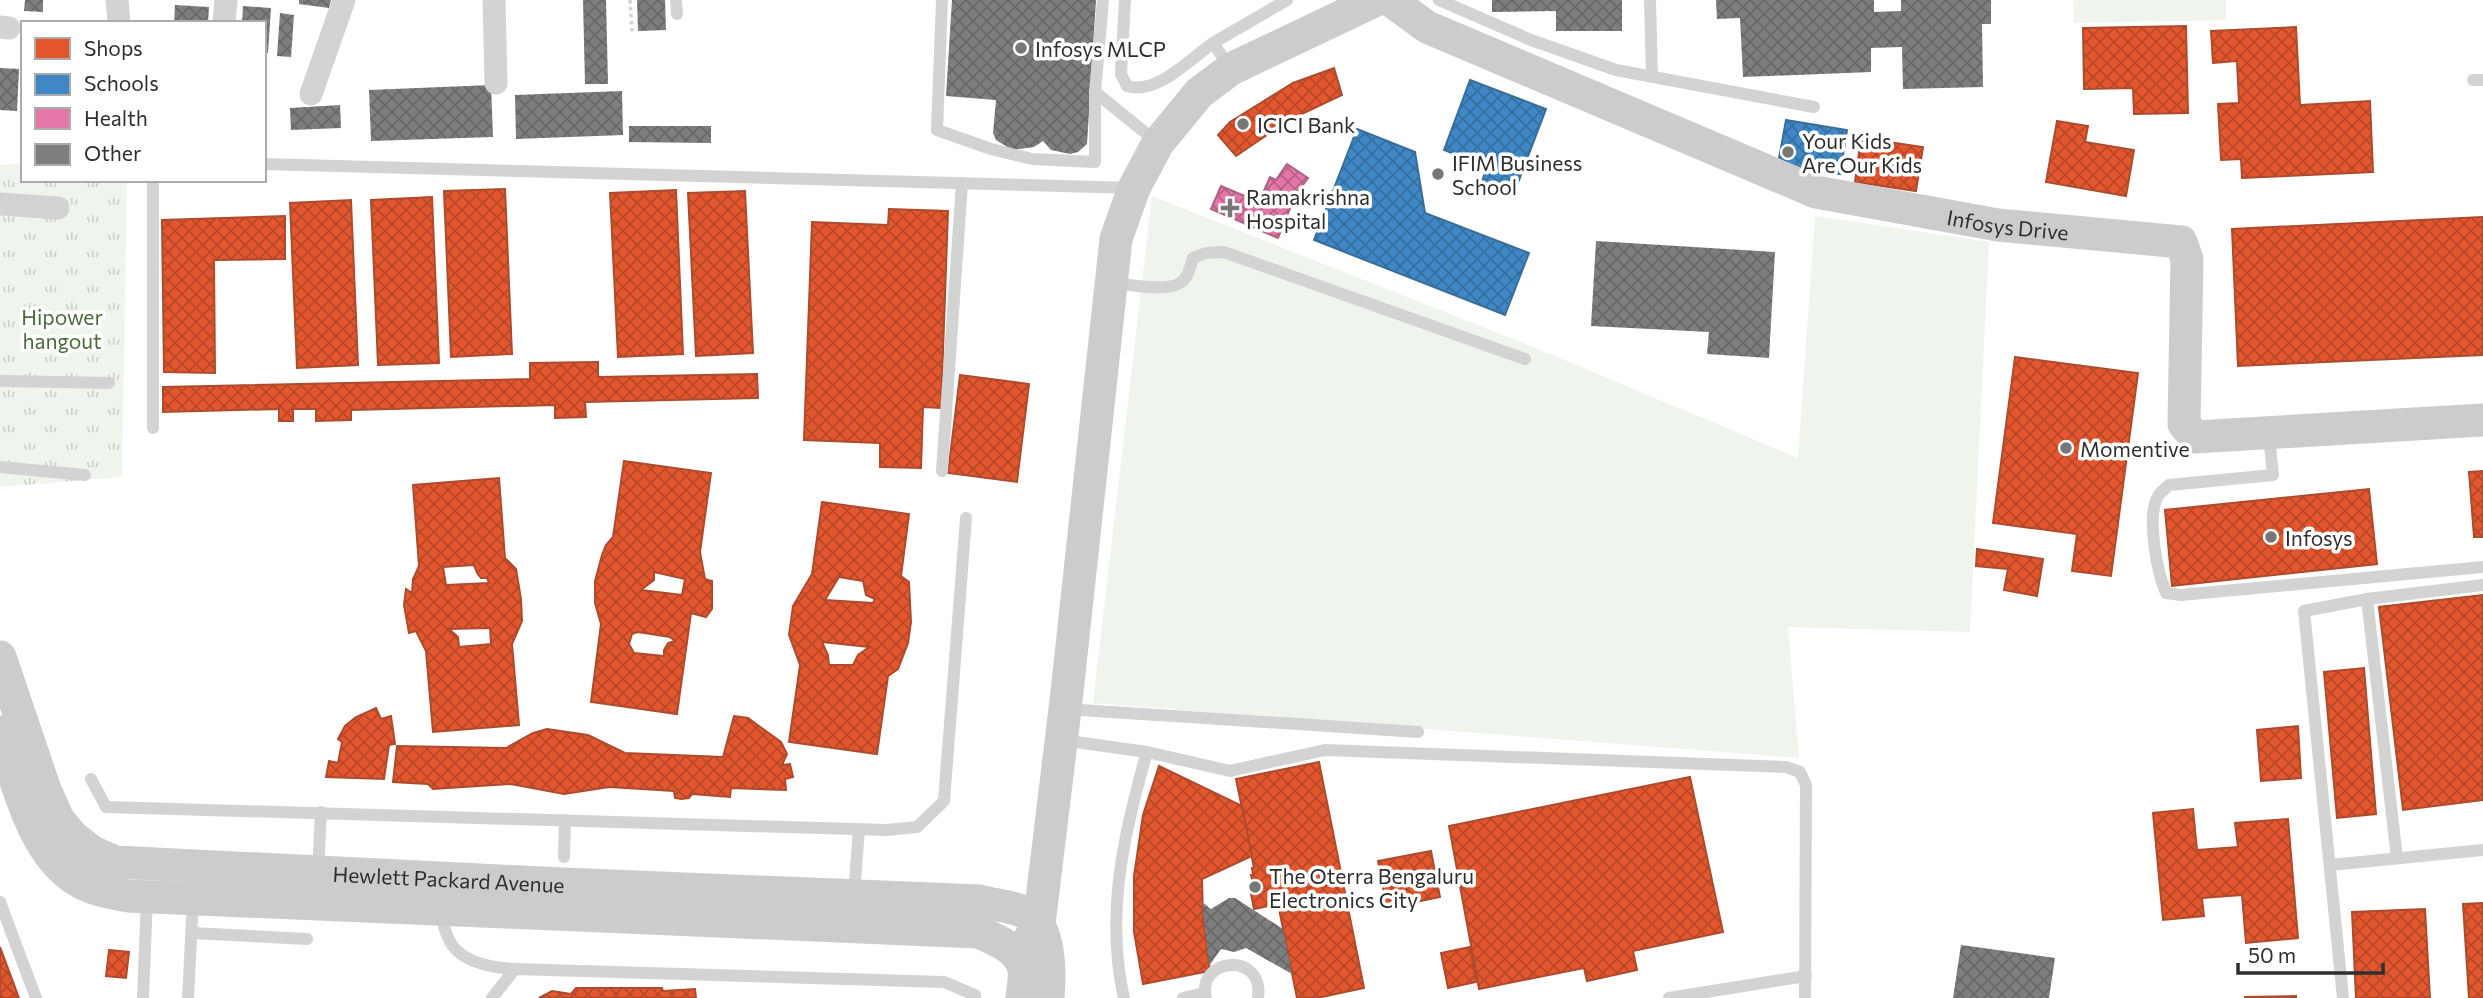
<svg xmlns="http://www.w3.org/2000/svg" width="2483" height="998" viewBox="0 0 2483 998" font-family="Commissioner,sans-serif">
	<defs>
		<pattern id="park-tufts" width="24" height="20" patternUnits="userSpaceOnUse" patternTransform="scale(1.75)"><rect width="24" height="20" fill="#eff4ec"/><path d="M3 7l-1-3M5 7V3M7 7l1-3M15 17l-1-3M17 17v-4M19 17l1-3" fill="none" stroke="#cdd2cb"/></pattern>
		<pattern id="shops-cross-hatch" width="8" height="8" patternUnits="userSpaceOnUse" patternTransform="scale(1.75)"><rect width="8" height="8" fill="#e4572e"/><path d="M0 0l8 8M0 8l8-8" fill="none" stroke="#b94828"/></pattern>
		<pattern id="schools-cross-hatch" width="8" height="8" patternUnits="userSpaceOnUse" patternTransform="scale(1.75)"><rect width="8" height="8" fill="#3f88c5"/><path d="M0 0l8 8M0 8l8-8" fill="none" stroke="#3570a0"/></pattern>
		<pattern id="health-cross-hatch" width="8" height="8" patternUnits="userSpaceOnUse" patternTransform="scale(1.75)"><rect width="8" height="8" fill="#e377a8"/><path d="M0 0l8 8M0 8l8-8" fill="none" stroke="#b86289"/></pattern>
		<pattern id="building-cross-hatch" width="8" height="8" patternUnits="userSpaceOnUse" patternTransform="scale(1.75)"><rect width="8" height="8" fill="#7e7e7e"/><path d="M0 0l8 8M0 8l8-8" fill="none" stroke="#686868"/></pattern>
	</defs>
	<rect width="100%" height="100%" fill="#fff"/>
	<path fill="url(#park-tufts)" d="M 23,164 L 23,180 L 127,180 L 122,477 L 0,487 L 0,165 Z"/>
	<g fill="#eff4ec">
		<path d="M 2073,0 L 2226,0 L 2226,20 L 2074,23 Z"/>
		<path d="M 1152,196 L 1538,349 L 1798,458 L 1815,216 L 1989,242 L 1970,632 L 1788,627 L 1799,758 L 1093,703 Z"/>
	</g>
	<g fill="url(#shops-cross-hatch)" stroke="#ad4b2e" stroke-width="2" fill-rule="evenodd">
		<path d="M 2186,26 L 2188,113 L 2134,114 L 2133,88 L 2084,89 L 2083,28 Z"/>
		<path d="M 2296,27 L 2300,105 L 2370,101 L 2373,172 L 2242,178 L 2241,159 L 2221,160 L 2218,104 L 2239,103 L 2237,61 L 2213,63 L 2211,31 Z"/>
		<path d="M 1334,68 L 1342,95 L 1289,120 L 1236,156 L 1218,135 L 1230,122 L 1293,83 Z"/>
		<path d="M 2057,121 L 2088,126 L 2085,142 L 2134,150 L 2126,196 L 2046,182 Z"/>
		<path d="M 1861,138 L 1923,147 L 1916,191 L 1855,182 Z"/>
		<path d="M 505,189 L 512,354 L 451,357 L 444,191 Z"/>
		<path d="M 676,190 L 683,354 L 618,357 L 610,193 Z"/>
		<path d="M 745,191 L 753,353 L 696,356 L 688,193 Z"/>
		<path d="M 432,197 L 439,363 L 378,365 L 371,200 Z"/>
		<path d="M 351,200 L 358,365 L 297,368 L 290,203 Z"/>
		<path d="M 889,209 L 948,211 L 941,408 L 923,407 L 921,468 L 880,467 L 880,443 L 804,440 L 812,222 L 888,225 Z"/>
		<path d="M 285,216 L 285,259 L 214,260 L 215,373 L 164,372 L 162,220 Z"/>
		<path d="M 2483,217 L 2483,355 L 2238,366 L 2232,229 Z"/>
		<path d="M 2015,357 L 2138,373 L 2111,576 L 2072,571 L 2077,534 L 1993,523 Z"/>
		<path d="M 598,362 L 598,377 L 757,374 L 758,398 L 585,402 L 586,417 L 555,418 L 555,405 L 351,410 L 351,420 L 316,421 L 316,409 L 293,409 L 293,421 L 279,421 L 279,409 L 163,412 L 163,387 L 530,379 L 530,363 Z"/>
		<path d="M 960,375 L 1029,384 L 1017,482 L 948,473 Z"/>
		<path d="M 624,461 L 711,473 L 700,552 L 705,579 L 712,581 L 712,609 L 706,617 L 691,613 L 677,714 L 591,702 L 601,624 L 595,603 L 595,581 L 602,555 L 606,545 L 613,537 ZM 654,572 L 685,579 L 682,595 L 641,590 L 654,580 ZM 638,632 L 670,637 L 675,641 L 668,643 L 664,650 L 664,656 L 634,653 L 629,644 L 632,634 Z"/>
		<path d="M 2483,471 L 2483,537 L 2474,537 L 2469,472 Z"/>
		<path d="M 499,478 L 505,558 L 516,569 L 521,599 L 522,621 L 512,644 L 519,725 L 433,732 L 426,651 L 416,631 L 409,633 L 404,605 L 406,589 L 412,593 L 413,579 L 419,566 L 413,485 ZM 474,565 L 477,573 L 481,578 L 487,578 L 489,583 L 446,585 L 443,567 ZM 490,628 L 491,644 L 459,647 L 458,637 L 449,629 Z"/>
		<path d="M 2369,489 L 2377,564 L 2172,586 L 2165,510 Z"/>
		<path d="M 822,502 L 909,514 L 901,576 L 909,582 L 911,622 L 908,643 L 898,669 L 888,676 L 877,754 L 789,742 L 800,665 L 789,635 L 793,606 L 812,574 ZM 839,577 L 863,581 L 866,595 L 875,599 L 873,603 L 825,600 ZM 822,642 L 869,647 L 858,655 L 853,665 L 829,665 L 828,655 Z"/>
		<path d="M 1977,549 L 2043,559 L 2037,596 L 2004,590 L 2008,569 L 1976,566 Z"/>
		<path d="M 2483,595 L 2483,800 L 2403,810 L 2379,607 Z"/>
		<path d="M 2364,668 L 2376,814 L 2337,818 L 2324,672 Z"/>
		<path d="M 376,708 L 381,719 L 391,716 L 395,744 L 389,745 L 384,779 L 326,777 L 329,761 L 338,763 L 342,742 L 338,739 L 345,726 L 356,717 Z"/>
		<path d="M 734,716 L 748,718 L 781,742 L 787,754 L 782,765 L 790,764 L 793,777 L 785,779 L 786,790 L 731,788 L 730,797 L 692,794 L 689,798 L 681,799 L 675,798 L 674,791 L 609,787 L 564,794 L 511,784 L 433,789 L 428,784 L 393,782 L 397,746 L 506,748 L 533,733 L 547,729 L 588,735 L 625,753 L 723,757 Z"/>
		<path d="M 2298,726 L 2301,778 L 2261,781 L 2257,730 Z"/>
		<path d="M 1319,762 L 1364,988 L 1317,998 L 1297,998 L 1278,904 L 1254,909 L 1249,884 L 1253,883 L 1251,875 L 1253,875 L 1252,868 L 1254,868 L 1236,779 Z"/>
		<path d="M 1159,766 L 1242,806 L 1252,856 L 1202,879 L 1203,918 L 1210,971 L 1143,984 L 1134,932 L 1134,876 L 1143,815 Z"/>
		<path d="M 1690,777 L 1723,932 L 1633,951 L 1637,970 L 1587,981 L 1584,968 L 1479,989 L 1449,826 Z"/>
		<path d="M 2193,809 L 2197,850 L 2238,847 L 2235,823 L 2288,819 L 2298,938 L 2246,943 L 2242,895 L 2202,898 L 2204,916 L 2163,920 L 2153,813 Z"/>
		<path d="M 1431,851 L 1440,897 L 1387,908 L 1378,861 Z"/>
		<path d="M 2483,903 L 2483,998 L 2469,998 L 2463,904 Z"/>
		<path d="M 2425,909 L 2430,998 L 2356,998 L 2352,912 Z"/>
		<path d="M 0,947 L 19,998 L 0,998 Z"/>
		<path d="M 1470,947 L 1476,982 L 1448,988 L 1441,953 Z"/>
		<path d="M 109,950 L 129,952 L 126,978 L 106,976 Z"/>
		<path d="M 576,988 L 662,988 L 663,991 L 695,989 L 696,998 L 539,998 L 552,991 L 571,994 Z"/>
		<path d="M 2296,996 L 2296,998 L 2245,998 L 2245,997 Z"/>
	</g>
	<g fill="url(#schools-cross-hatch)" stroke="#3a6d98" stroke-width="2">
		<path d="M 1470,80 L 1546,109 L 1513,196 L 1481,184 L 1487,167 L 1444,150 Z"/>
		<path d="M 1786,120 L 1847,130 L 1840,174 L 1778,164 Z"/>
		<path d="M 1357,129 L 1415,152 L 1425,213 L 1529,253 L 1505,315 L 1314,240 Z"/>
	</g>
	<path fill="url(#health-cross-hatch)" stroke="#ad6183" stroke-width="2" d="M 1287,164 L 1308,178 L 1295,196 L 1278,238 L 1211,209 L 1221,186 L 1259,202 L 1270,177 L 1276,180 Z"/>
	<g fill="url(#building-cross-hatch)">
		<path d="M 25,0 L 43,0 L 43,12 L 24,11 Z"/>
		<path d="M 299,0 L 331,0 L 329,8 L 299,4 Z"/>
		<path d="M 583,0 L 606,0 L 608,84 L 585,84 Z"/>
		<path d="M 637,0 L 665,0 L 666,30 L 638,31 Z"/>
		<path d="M 952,0 L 1096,0 L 1087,144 L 1078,152 L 1070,154 L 1051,150 L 1043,141 L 1034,147 L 1012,150 L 996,140 L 993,133 L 996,100 L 946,96 Z"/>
		<path d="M 1492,0 L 1622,0 L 1622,31 L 1556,31 L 1556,11 L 1492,12 Z"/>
		<path d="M 1716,0 L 1874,0 L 1874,12 L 1901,11 L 1901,0 L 1991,0 L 1991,24 L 1982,24 L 1983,87 L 1903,89 L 1902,47 L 1871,48 L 1871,72 L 1743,77 L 1740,18 L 1717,19 Z"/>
		<path d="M 175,5 L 209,7 L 208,23 L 174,23 Z"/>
		<path d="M 243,6 L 271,8 L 268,53 L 264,53 L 264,23 L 242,23 Z"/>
		<path d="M 280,13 L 294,15 L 291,57 L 277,56 Z"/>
		<path d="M 0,68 L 19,69 L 17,111 L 0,110 Z"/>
		<path d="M 491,85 L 493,137 L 371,141 L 369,90 Z"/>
		<path d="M 622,91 L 623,135 L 516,139 L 515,95 Z"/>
		<path d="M 340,105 L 341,128 L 291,130 L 290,108 Z"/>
		<path d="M 629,126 L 711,126 L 711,143 L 629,142 Z"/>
		<path d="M 1596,241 L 1775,252 L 1769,358 L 1707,354 L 1709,332 L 1591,326 Z"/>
		<path d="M 1229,898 L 1235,898 L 1283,929 L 1292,974 L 1246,948 L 1234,952 L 1221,949 L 1209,966 L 1202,902 L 1211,909 Z"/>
		<path d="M 1961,945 L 2055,958 L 2049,998 L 1953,998 Z"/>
	</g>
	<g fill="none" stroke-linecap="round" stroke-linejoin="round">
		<path stroke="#d3d3d3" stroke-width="3.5" stroke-dasharray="3.5 3.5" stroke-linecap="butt" d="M 630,0 L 632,32"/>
		<g stroke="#d3d3d3" stroke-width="12">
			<path d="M 676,0 L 677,14"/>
			<path d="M 942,0 L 937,130 L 991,149 L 1032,159 L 1095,162 L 1095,92 L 1103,0"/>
			<path d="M 1125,0 L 1121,74 L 1127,86 C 1157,95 1189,60 1213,43 L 1231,69"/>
			<path d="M 1439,0 L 1531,40 L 1616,70 L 1814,107"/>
			<path d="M 1650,0 L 1652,77"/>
			<path d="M 1213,43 L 1287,0"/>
			<path d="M 2473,80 L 2483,80"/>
			<path d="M 1095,92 L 1158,143"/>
			<path d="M 264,164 L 1132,188"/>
			<path d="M 153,180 L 153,428"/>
			<path d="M 1112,282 C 1129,285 1166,292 1180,283 C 1189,277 1190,267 1193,258 L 1206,253 L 1224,252 L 1525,359"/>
			<path d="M 0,381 L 109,383"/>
			<path d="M 2269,436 L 2273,475 L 2169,485 C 2165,489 2159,493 2157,498 C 2147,519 2157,572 2166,593 L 2181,595 L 2483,567"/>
			<path d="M 0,467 L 85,475"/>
			<path d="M 942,471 L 962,183"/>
			<path d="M 2367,599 L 2397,858"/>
			<path d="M 1065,709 L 1418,732"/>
			<path d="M 1061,740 L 1147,752 L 1230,771 L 1325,750 L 1786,767 L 1800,772 L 1806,785 L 1805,998"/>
			<path d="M 91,779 L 106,807 L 887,830 L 917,827 L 944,801 L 966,518"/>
			<path d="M 564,857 L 565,820"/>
			<path d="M 2330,865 L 2483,850"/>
			<path d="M 318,871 L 321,812"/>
			<path d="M 854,895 L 859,829"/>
			<path d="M 0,902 L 36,998"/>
			<path d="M 440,912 C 443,922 446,937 452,945 C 466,964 494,968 515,969"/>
			<path d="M 192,933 L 307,939"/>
			<path d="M 143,998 L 147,897"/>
			<path d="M 188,998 L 193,899"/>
			<path d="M 492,998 L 515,969 L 944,982 L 975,995 L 975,998"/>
			<path d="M 1124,998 C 1105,915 1124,832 1147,752"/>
			<path d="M 1183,998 L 1204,993"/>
			<path d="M 1206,998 C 1196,957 1265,951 1258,998"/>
			<path d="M 1669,998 L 1806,976"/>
			<path d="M 2343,998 L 2304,611 L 2367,599 L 2483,585"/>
		</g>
		<g stroke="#d3d3d3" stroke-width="23">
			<path d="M 117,0 L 119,23"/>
			<path d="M 494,0 L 496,83"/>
			<path d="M 224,23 L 226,0"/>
			<path d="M 0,27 L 9,28"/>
			<path d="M 311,94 L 344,0"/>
			<path d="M 0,204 L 58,208"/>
		</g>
		<g stroke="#ccc" stroke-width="33">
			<path id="s1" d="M 1390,0 L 1427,27 L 1816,192 L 1998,225 L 2181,242 L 2187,259 L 2184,424 L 2195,437 L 2483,420"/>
			<path id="s2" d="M 0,657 L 44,787 L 58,819 L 73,837 L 92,852 L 115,862 L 563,884 L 980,901 C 994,905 1011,906 1024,912 C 1051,924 1050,973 1048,998"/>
			<path d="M 0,732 C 16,779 32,853 77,880 C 93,890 111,893 129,896 L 978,932 C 995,939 1020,949 1024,970 C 1025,978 1023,989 1022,998"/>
			<path d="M 1030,938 L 1039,924 L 1066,701 L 1116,239 L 1134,188 L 1158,143 L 1199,93 L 1231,69 L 1376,0"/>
		</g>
	</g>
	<g fill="#777" stroke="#fff" stroke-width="2.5">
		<circle cx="1021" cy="48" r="7"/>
		<circle cx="1243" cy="124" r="7"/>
		<circle cx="1788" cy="152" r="7"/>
		<circle cx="1438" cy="174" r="7"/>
		<path d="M1226.5 197.5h7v7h7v7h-7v7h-7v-7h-7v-7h7z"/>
		<circle cx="2066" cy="448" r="7"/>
		<circle cx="2271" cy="537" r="7"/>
		<circle cx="1255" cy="887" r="7"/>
	</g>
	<g text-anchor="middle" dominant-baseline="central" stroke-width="7" stroke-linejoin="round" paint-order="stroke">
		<g font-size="21" fill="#2e2e2e" stroke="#fff" text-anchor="start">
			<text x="1035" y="48">Infosys MLCP</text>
			<text x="1257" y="124">ICICI Bank</text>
			<text x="1802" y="140">Your Kids<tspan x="1802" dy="24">Are Our Kids</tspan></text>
			<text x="1452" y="162">IFIM Business<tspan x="1452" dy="24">School</tspan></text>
			<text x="1246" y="196">Ramakrishna<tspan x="1246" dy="24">Hospital</tspan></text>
			<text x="2080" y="448">Momentive</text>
			<text x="2285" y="537">Infosys</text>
			<text x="1269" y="875">The Oterra Bengaluru<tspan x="1269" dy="24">Electronics City</tspan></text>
		</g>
		<g font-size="21" fill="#2e2e2e" stroke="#fff">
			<text stroke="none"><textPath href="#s1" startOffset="663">Infosys Drive</textPath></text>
			<text stroke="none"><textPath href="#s2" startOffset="579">Hewlett Packard Avenue</textPath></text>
		</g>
		<g font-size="21" fill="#4a6a3c" stroke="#fff">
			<text x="62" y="316">Hipower<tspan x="62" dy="24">hangout</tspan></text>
		</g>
	</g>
	<rect x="21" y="21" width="245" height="161" fill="#ffffff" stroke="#ababab" stroke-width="2"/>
	<rect x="35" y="38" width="35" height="21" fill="#e4572e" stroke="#ababab" stroke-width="2"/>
	<text x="84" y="56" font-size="21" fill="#2e2e2e">Shops</text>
	<rect x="35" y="74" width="35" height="21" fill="#3f88c5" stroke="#ababab" stroke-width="2"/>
	<text x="84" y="91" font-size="21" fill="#2e2e2e">Schools</text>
	<rect x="35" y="108" width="35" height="21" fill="#e377a8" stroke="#ababab" stroke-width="2"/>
	<text x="84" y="126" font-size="21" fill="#2e2e2e">Health</text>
	<rect x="35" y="144" width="35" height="21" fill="#7e7e7e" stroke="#ababab" stroke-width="2"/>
	<text x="84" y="161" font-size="21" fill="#2e2e2e">Other</text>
	<path d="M2238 963v10h145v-10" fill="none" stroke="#2e2e2e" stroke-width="3.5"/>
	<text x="2248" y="963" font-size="21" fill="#2e2e2e" stroke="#ffffff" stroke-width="5" paint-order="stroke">50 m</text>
</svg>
